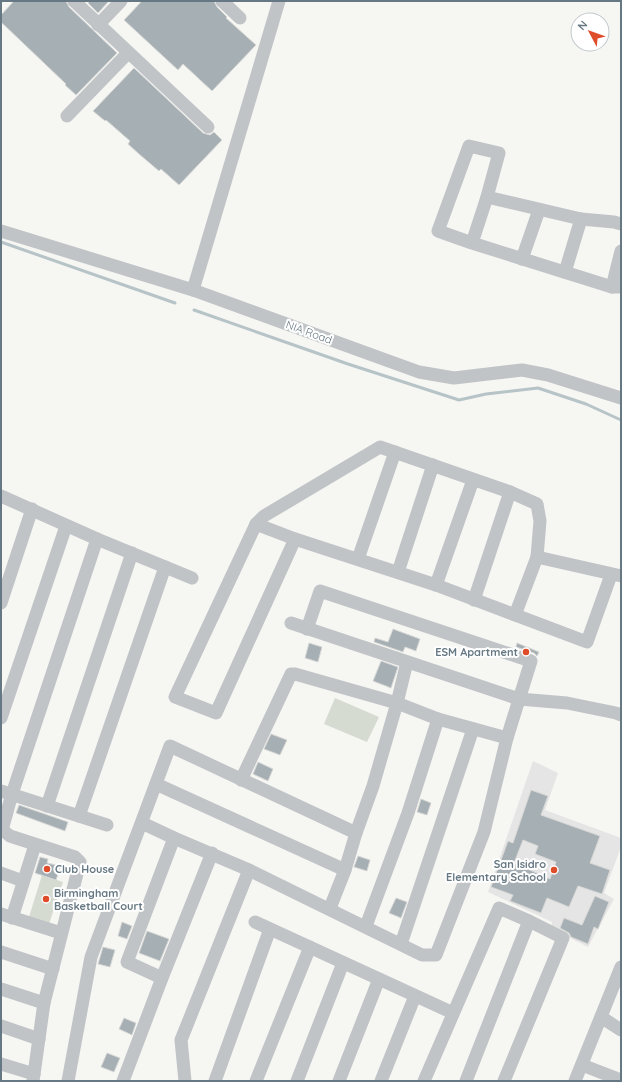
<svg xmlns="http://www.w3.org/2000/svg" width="622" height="1082" viewBox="0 0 622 1082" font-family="Quicksand,sans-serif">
	<rect width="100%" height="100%" fill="#f6f6f3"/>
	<path fill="#e4e5e4" d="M 533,761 L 558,773 L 545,810 L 621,838 L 621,847 L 604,893 L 614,899 L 588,947 L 551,928 L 552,922 L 488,892 Z"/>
	<g fill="#d6dbd2">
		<path d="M 335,698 L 379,717 L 367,742 L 324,724 Z"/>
		<path d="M 42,875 L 63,882 L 49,924 L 29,917 Z"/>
	</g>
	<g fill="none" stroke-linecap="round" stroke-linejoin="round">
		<g stroke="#b6c3c7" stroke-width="3">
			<path d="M 1,242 L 175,303"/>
			<path d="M 194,310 L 348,364 L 459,400 L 486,394 L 538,388 L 586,404 L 621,420"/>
		</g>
	</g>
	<g fill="#a6afb4" stroke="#d8d8d6" fill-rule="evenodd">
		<path d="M 14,1 L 66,1 L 69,7 L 117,53 L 76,95 L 65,85 L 66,84 L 1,22 L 1,15 Z"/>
		<path d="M 89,1 L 109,1 L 98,13 L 88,3 Z"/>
		<path d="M 142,1 L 214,1 L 217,7 L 227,17 L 226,18 L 256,45 L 212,91 L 183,64 L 178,70 L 124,20 Z"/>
		<path d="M 134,68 L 203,133 L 210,135 L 214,132 L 222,140 L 179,185 L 161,169 L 159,171 L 139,154 L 128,144 L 130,141 L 106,120 L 105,121 L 93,111 Z"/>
		<path d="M 393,629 L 420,639 L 416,651 L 405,647 L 403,652 L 374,642 L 375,638 L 388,642 Z"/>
		<path d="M 309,643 L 322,647 L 318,662 L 305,658 Z"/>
		<path d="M 517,643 L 539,652 L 537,656 L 534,653 L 516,647 Z"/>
		<path d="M 381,661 L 398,667 L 391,688 L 373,681 Z"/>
		<path d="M 271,734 L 287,740 L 280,755 L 264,749 Z"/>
		<path d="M 258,762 L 273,769 L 268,781 L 253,774 Z"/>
		<path d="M 531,790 L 548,796 L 541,815 L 600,836 L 590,863 L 610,870 L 602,894 L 578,886 L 569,907 L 547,898 L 541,913 L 510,901 L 513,895 L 491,887 L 508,841 L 513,843 ZM 523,840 L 538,846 L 535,854 L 556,862 L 550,879 L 514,863 Z"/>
		<path d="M 421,799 L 431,803 L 427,815 L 417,812 Z"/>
		<path d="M 19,805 L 68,822 L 65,831 L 16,813 Z"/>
		<path d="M 358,856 L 370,860 L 367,871 L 354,867 Z"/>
		<path d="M 40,857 L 48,859 L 47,863 L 61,866 L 56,880 L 35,873 Z"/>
		<path d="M 595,896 L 609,902 L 598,929 L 594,927 L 588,944 L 571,937 L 569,933 L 560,928 L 564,918 L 582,925 Z"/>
		<path d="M 396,898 L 407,902 L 401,918 L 389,913 Z"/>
		<path d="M 122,922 L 132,926 L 127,939 L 118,936 Z"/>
		<path d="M 147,931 L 169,939 L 160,961 L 139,953 Z"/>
		<path d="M 103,947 L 115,950 L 110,967 L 98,964 Z"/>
		<path d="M 124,1018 L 136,1023 L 132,1035 L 119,1029 Z"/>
		<path d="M 107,1053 L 120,1058 L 114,1072 L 101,1067 Z"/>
	</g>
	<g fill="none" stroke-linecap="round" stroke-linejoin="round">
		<g stroke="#c0c4c7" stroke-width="13">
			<path d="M 74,1 L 208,127"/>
			<path d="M 222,1 L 240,18"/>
			<path d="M 98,25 L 121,1"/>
			<path d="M 67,116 L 128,53"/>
			<path d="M 487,197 L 581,219 L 614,222 L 621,224"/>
			<path d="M 1,231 L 193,290 L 419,372 L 454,378 L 522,370 L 548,375 L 621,398"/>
			<path d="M 472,243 L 487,197 L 499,153 L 469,146 L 438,231 L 472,243 L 612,287 L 621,287"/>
			<path d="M 522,259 L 539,210"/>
			<path d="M 565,272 L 581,219"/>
			<path d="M 612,287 L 621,251"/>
			<path d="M 193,290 L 279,1"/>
			<path d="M 1,496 L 97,539 L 192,578"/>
			<path d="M 256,524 L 295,539 L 436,585 L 587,642 L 611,575"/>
			<path d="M 295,539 L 216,713 L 175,697 L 256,524 L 264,516 L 380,447 L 510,492 L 537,504 L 540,521 L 537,557 L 621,576"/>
			<path d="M 358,559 L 395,452"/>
			<path d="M 398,572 L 433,465"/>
			<path d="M 436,585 L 473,480"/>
			<path d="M 474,600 L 510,492"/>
			<path d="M 1,603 L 32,509"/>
			<path d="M 515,615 L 537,557"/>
			<path d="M 291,623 L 519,699 L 567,703 L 616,713 L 621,715"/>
			<path d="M 1,718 L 66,526"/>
			<path d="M 241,780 L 291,674 L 295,674 L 397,703 L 438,719 L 507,738"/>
			<path d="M 156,784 L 345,870"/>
			<path d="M 1,791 L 107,825"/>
			<path d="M 47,806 L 132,553"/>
			<path d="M 79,816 L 165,567"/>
			<path d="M 142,823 L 174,838 L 249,870 L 422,955 L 436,955 L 484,832 L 507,738 L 531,661 L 320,591 L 307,629"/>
			<path d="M 1,830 L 5,832 L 10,836 L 75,857 L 80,862 L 44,1003 L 33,1081"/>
			<path d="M 2,830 L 12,794 L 97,539"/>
			<path d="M 1,873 L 23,881"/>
			<path d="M 330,908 L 345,870 L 356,833 L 373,786 L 397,703 L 407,662"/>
			<path d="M 1,914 L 61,933"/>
			<path d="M 12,918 L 35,845"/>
			<path d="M 255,922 L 453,1013"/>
			<path d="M 366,926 L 408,813 L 438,719"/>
			<path d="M 401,944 L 473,729"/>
			<path d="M 1,952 L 53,969"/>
			<path d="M 162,978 L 127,962 L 174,838"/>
			<path d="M 1,989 L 44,1003"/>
			<path d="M 601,1017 L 621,1030"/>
			<path d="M 1,1026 L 39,1039"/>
			<path d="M 1,1064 L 34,1074"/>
			<path d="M 582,1065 L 621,1080"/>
			<path d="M 68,1081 L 91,957 L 170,746 L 356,833"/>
			<path d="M 123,1081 L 162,978 L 212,853"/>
			<path d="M 185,1081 L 181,1040 L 249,870"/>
			<path d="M 215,1081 L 270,929"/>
			<path d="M 256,1081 L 310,947"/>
			<path d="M 297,1081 L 343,963"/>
			<path d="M 339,1081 L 379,979"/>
			<path d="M 381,1081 L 415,996"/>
			<path d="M 424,1081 L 499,908 L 529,921 L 563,938 L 504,1081"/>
			<path d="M 466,1081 L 529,921"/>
			<path d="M 575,1081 L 621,967"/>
		</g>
	</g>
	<g fill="#df4c2a" stroke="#fff" stroke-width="1.5">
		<circle cx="526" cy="652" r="4"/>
		<circle cx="47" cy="869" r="4"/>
		<circle cx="554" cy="870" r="4"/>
		<circle cx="46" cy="899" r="4"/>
	</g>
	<g text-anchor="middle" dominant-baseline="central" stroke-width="4" stroke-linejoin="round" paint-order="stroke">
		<g font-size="11" fill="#667883" stroke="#fff">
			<text transform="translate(309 332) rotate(20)">NIA Road</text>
		</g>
		<g font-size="11" font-weight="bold" fill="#667883" stroke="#fff" text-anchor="end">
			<text x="518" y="652">ESM Apartment</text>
			<text x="546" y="864">San Isidro<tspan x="546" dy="13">Elementary School</tspan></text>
			<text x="55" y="869" text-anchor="start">Club House</text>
			<text x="54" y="893" text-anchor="start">Birmingham<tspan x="54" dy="13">Basketball Court</tspan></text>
		</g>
	</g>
	<rect width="622" height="1082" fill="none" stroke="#667883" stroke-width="4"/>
	<g transform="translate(590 32) rotate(311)"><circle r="19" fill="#ffffff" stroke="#c2c9cd"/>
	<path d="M0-3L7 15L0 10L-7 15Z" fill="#df4c2a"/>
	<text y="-6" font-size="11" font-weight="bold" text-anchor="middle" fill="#667883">N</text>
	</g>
</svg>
